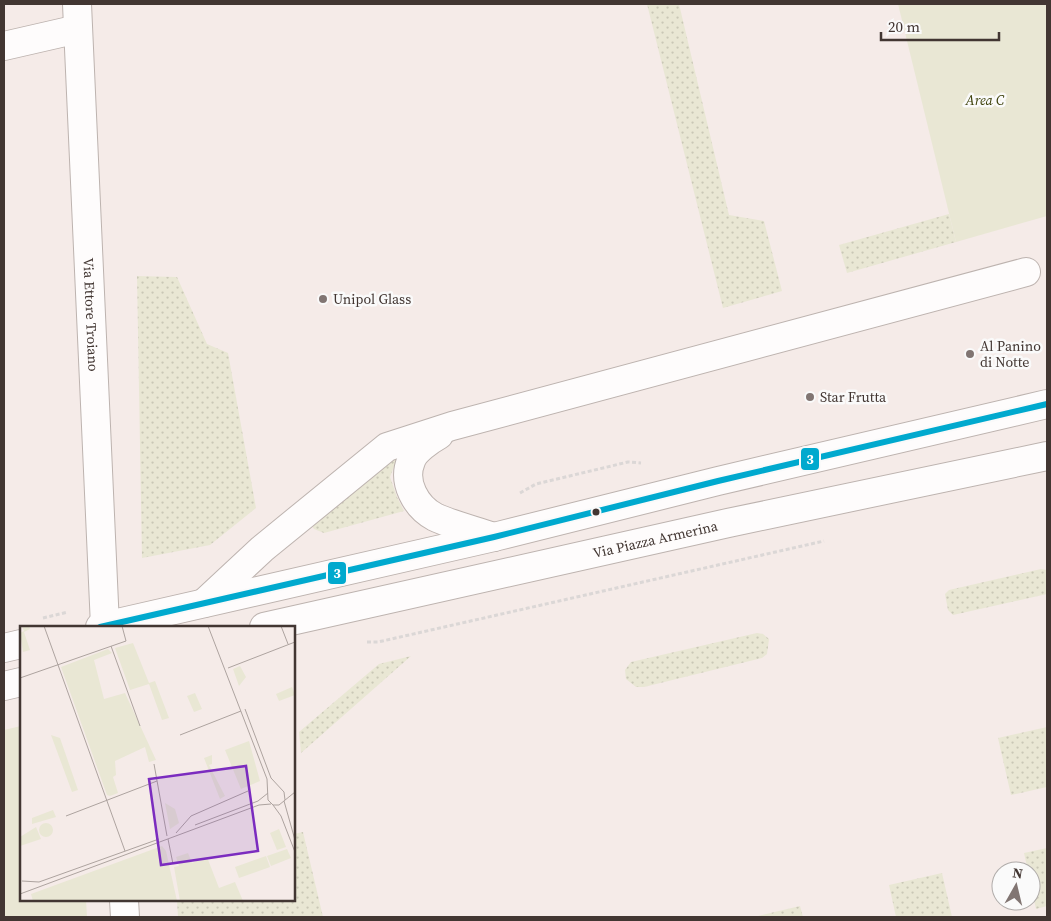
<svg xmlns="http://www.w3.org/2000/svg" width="1051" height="921" viewBox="0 0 1051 921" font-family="'Source Serif 4',serif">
	<defs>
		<pattern id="grass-dots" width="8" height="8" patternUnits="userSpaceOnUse" patternTransform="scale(1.25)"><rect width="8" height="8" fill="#e9e7d4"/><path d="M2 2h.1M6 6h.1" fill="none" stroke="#c9c7b6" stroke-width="1.8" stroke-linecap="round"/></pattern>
	</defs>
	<rect width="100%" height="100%" fill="#f5ebe8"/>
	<g fill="url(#grass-dots)">
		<path d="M 647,4 L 679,4 L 729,215 L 764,221 L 782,291 L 723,308 Z"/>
		<path d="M 949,214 L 956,242 L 847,273 L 839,245 Z"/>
		<path d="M 137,276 L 177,277 L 207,344 L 228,353 L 256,508 L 210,545 L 142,558 Z"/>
		<path d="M 398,456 L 390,477 L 397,497 L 404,511 L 324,533 L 314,529 L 311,524 Z"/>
		<path d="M 1041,569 L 1047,570 L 1047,594 L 953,615 L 948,610 L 945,594 L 949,590 Z"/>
		<path d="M 757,633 L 763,634 L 769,639 L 767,654 L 762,658 L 644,687 L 636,687 L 626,679 L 625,670 L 631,662 Z"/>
		<path d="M 411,656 L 301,753 L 299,732 L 379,664 Z"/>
		<path d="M 1047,727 L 1047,787 L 1011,795 L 998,738 Z"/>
		<path d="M 303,832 L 323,917 L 178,917 L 177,900 L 294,900 L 294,834 Z"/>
		<path d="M 1047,848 L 1047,906 L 1036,909 L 1031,886 L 1031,871 L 1028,871 L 1024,853 Z"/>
		<path d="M 942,873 L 952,917 L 896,917 L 889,885 Z"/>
		<path d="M 800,906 L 803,917 L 753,917 L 754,917 Z"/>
	</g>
	<g fill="#e9e7d4">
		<path d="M 898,4 L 1047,4 L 1047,216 L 956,242 Z"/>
		<path d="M 21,726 L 21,900 L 86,900 L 87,917 L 4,917 L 4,730 Z"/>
	</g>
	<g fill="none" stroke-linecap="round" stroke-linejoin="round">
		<g stroke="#bdb3af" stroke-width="30">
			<g id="minor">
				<path id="s1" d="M 77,4 L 105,626"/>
				<path d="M 4,46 L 78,29"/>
				<path d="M 439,435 C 430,440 414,451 411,461 C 402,482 416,507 435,517 C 452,525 477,531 494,537"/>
				<path d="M 204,603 L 262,549 L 387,447 L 452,426 L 1026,272"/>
				<path d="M 124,900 L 125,917"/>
			</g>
		</g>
		<g stroke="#bdb3af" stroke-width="30">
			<g id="tertiary">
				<path d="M 100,627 L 494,537 L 718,481 L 1047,404"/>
				<path id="s2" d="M 264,627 L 728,523 L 1047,456"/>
				<path d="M 4,648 L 21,644"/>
				<path d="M 4,686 L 21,682"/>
			</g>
		</g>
		<g stroke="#dbd7d6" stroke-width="3" stroke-dasharray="4 2.5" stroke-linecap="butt">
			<path d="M 520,493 L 536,484 L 628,462 L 641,463"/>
			<path d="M 43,618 L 68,612"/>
			<path d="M 367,642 L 378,642 L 824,541"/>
		</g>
		<use href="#minor" stroke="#fefcfc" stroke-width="28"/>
		<use href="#tertiary" stroke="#fefcfc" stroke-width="28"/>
		<g stroke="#fafafa" stroke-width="10">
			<path id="bus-1" d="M 100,627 L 494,537 L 718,481 L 1047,404"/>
		</g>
		<use href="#bus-1" stroke="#00a9ce" stroke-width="6"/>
	</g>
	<g fill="#817572" stroke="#fafafa" stroke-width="2">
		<circle cx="323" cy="299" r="5"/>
		<circle cx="970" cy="354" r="5"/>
		<circle cx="810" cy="397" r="5"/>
	</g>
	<circle fill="#423632" stroke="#fafafa" stroke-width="2" cx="596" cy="512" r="4.5"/>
	<g text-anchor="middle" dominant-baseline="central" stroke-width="5" stroke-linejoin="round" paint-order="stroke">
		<g font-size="14" font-style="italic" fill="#3b3f07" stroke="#fafafa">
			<text x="985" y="100">Area C</text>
		</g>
		<g font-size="14" fill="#423632" stroke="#fafafa" text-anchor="start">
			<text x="333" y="299">Unipol Glass</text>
			<text x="980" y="346">Al Panino<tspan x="980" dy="16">di Notte</tspan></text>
			<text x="820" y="397">Star Frutta</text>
		</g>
		<g font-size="14" fill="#423632" stroke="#fafafa">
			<text stroke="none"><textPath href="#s1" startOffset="311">Via Ettore Troiano</textPath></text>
			<text stroke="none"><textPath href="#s2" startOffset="401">Via Piazza Armerina</textPath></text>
		</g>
	</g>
	<g transform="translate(20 626)">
		<rect width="275" height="275" fill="#f5ebe8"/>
		<path d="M 9,0 L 10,3 L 4,6 L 10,24 L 3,26 L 0,7 L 4,5 L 2,1 ZM 113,17 L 129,57 L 135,55 L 149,92 L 142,94 L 129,58 L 110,64 L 95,22 ZM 88,23 L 92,27 L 74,34 L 84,73 L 105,67 L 136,134 L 129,136 L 125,121 L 95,135 L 96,149 L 93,151 L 98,167 L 90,170 L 87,169 L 41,41 ZM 220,40 L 226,51 L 219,60 L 213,43 ZM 272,61 L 275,69 L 259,75 L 256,68 ZM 31,109 L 40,112 L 58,164 L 52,166 ZM 192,129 L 192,138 L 189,139 L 205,170 L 200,173 L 184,132 ZM 145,177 L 155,183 L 159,197 L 150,203 ZM 33,184 L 36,191 L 12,198 L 12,192 ZM19 204a7 7 0 1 1 14 0a7 7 0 1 1-14 0ZM 16,201 L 21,213 L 0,220 L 0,211 ZM 168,227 L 172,237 L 187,231 L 199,262 L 215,256 L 223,275 L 160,275 L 154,241 L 159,240 L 156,231 Z" fill="#e9e7d4"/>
		<path d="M 175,67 L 182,83 L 174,86 L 167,70 ZM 229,115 L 240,155 L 221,163 L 205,124 ZM 259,203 L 266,221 L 257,224 L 250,207 ZM 142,220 L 146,225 L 157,275 L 13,275 L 11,268 ZM 267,223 L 271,232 L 251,240 L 247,230 ZM 246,230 L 250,241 L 219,252 L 215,241 Z" fill="#e9e7d4"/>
		<path fill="none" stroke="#ada39f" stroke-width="1" d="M 24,0 L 105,225M 188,0 L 247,153 L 248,174 L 253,179 L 259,179 L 275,166M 261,0 L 268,18M 91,20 L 120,100M 208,42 L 275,16M 0,52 L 106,15 L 102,0M 225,83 L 251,152 L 264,166 L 265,174M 160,109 L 221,85M 134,138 L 147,210M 264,175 L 275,214M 253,179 L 261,190 L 275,226M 46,190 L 137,155M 175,199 L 238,175 L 248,167M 156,207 L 171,190 L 228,165M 148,213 L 153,238M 2,255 L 19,256 L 139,213M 0,268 L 239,179 L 251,178"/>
		<path fill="#7b2cbf" fill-opacity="0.15" stroke="#7b2cbf" stroke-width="2.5" d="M 226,140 L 238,225 L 141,239 L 129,153 Z"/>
		<rect width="275" height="275" fill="none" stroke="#423632" stroke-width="2.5"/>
	</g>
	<g stroke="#fafafa" stroke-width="2">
		<rect x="800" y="447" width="20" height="24" rx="5" fill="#00a9ce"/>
		<rect x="327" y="561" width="20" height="24" rx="5" fill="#00a9ce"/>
	</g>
	<g font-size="14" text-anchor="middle" font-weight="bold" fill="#fff">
		<text x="810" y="464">3</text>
		<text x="337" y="578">3</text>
	</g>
	<rect width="1051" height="921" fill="none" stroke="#423632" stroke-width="10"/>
	<g transform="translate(1016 886) rotate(8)"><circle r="24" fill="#fafafa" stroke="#b0acaa"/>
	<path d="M0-4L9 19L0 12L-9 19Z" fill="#817572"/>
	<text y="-8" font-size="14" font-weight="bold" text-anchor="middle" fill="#423632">N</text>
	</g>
	<path d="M881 32v8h118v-8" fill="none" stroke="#423632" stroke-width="2.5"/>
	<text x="888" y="32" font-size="15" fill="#423632" stroke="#fafafa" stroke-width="4" paint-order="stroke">20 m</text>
</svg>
